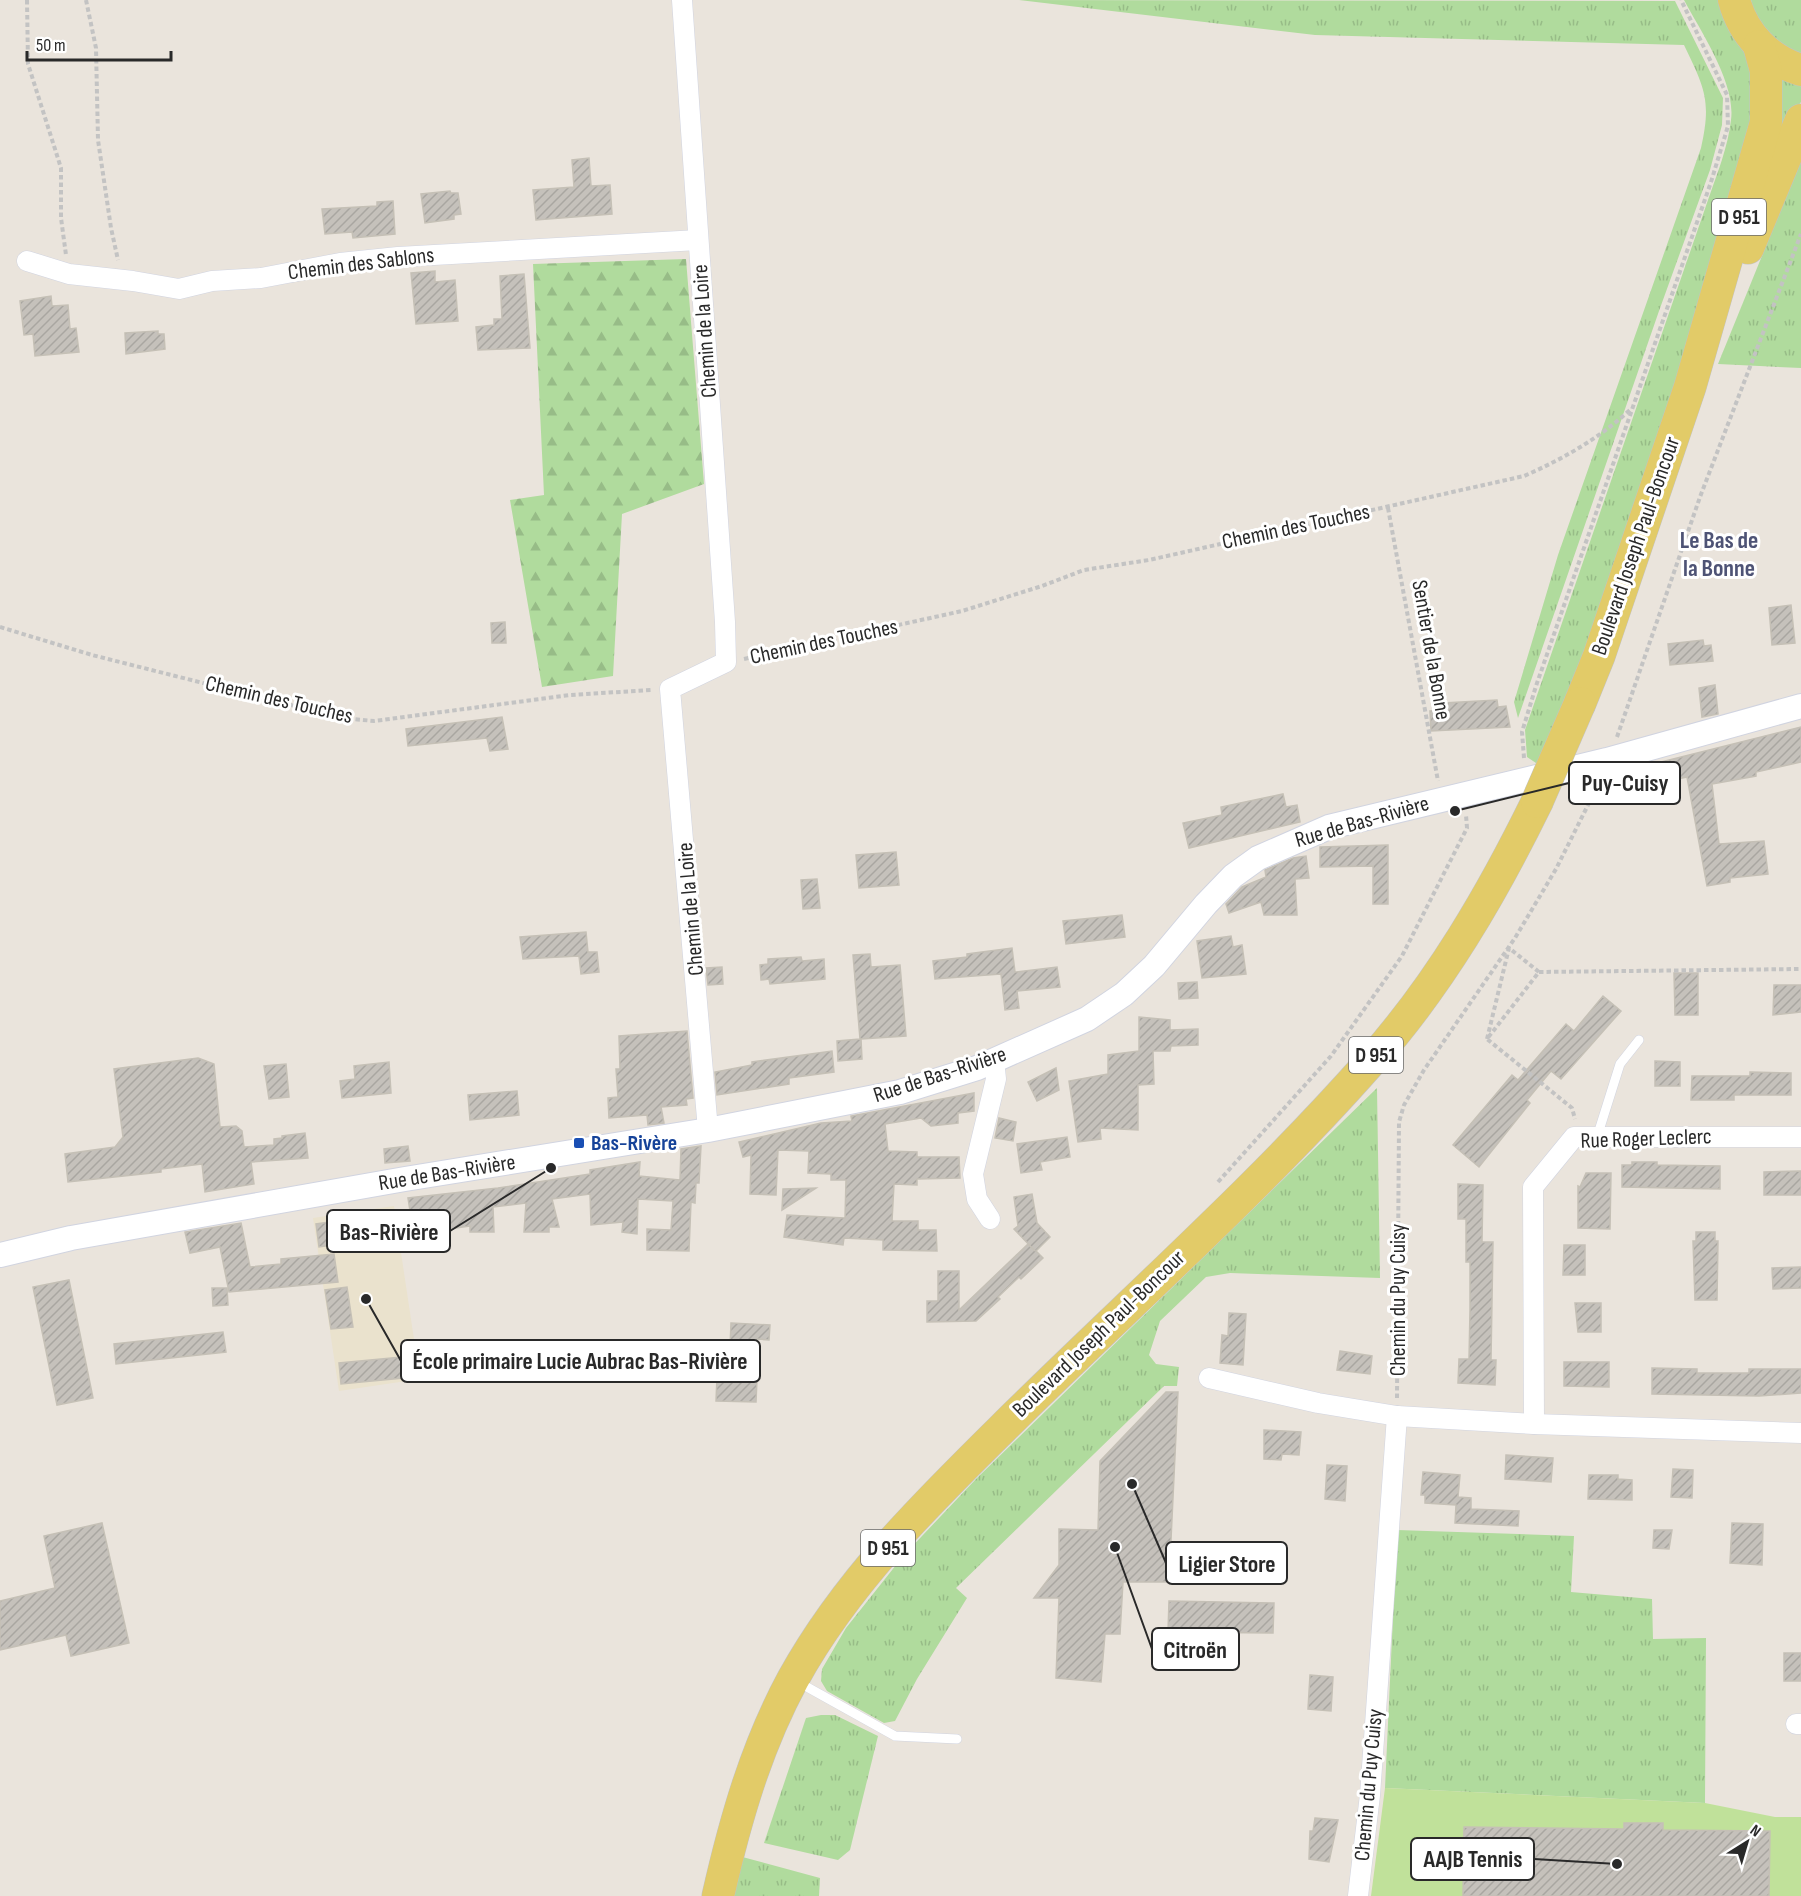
<svg xmlns="http://www.w3.org/2000/svg" width="1801" height="1896" viewBox="0 0 1801 1896" font-family="'Sofia Sans Condensed',sans-serif">
	<defs>
		<pattern id="grass-tufts" width="24" height="20" patternUnits="userSpaceOnUse" patternTransform="scale(1.5)"><rect width="24" height="20" fill="#b0db9d"/><path d="M3 7l-1-3M5 7V3M7 7l1-3M15 17l-1-3M17 17v-4M19 17l1-3" fill="none" stroke="#97bc87"/></pattern>
		<pattern id="forest-firs" width="22" height="20" patternUnits="userSpaceOnUse" patternTransform="scale(1.5)"><rect width="22" height="20" fill="#b0db9d"/><path d="M5 1l3.5 6h-7zM16 11l3.5 6h-7z" fill="#97bc87"/></pattern>
		<pattern id="building-hatch" width="6" height="6" patternUnits="userSpaceOnUse" patternTransform="scale(1.5)"><rect width="6" height="6" fill="#c5c1bb"/><path d="M-1 1l2-2M0 6l6-6M5 7l2-2" fill="none" stroke="#a9a6a1"/></pattern>
	</defs>
	<rect width="100%" height="100%" fill="#eae4dc"/>
	<path fill="#eae2cd" d="M 394,1206 L 420,1379 L 339,1391 L 313,1218 Z"/>
	<g fill="url(#grass-tufts)">
		<path d="M 1019,0 L 1675,1 L 1723,98 L 1722,125 L 1710,170 L 1659,311 L 1518,718 L 1514,702 L 1558,555 L 1701,148 C 1712,100 1704,87 1684,45 L 1315,35 Z"/>
		<path d="M 1684,0 L 1718,0 L 1754,72 L 1761,96 L 1653,463 L 1567,698 L 1539,765 L 1527,757 L 1525,730 L 1708,200 C 1717,174 1728,147 1731,120 C 1736,83 1701,32 1684,0 Z"/>
		<path d="M 1751,0 L 1801,0 L 1801,55 C 1779,46 1754,25 1751,0 Z"/>
		<path d="M 1785,79 L 1801,85 L 1801,102 L 1766,153 L 1780,80 Z"/>
		<path d="M 1801,160 L 1801,368 L 1718,364 Z"/>
		<path d="M 1377,1088 L 1380,1278 L 1230,1273 L 1206,1277 L 1160,1321 L 1149,1355 L 1156,1364 L 1179,1367 L 1177,1386 L 1164,1386 L 956,1588 L 967,1598 L 917,1679 L 895,1721 L 884,1723 L 827,1691 L 821,1681 L 822,1669 L 846,1628 L 904,1555 L 976,1479 Z"/>
		<path d="M 1397,1530 L 1574,1536 L 1571,1592 L 1652,1599 L 1653,1639 L 1706,1638 L 1705,1803 L 1385,1788 Z"/>
		<path d="M 821,1715 L 835,1715 L 878,1736 L 850,1850 L 838,1860 L 764,1843 L 806,1718 Z"/>
		<path d="M 735,1855 L 820,1878 L 819,1896 L 728,1896 Z"/>
	</g>
	<path fill="url(#forest-firs)" d="M 686,259 L 704,484 L 622,514 L 613,676 L 542,687 L 510,500 L 544,495 L 533,264 Z"/>
	<path fill="#c0e19a" d="M 1385,1788 L 1705,1803 L 1775,1817 L 1801,1817 L 1801,1896 L 1371,1896 Z"/>
	<g fill="url(#building-hatch)" stroke="#c5c0b6" stroke-width="1.5">
		<path d="M 589,158 L 591,186 L 610,185 L 612,214 L 536,220 L 533,190 L 574,187 L 572,160 Z"/>
		<path d="M 450,191 L 451,193 L 458,193 L 461,214 L 454,215 L 454,219 L 425,223 L 421,194 Z"/>
		<path d="M 393,201 L 395,234 L 353,238 L 352,232 L 325,234 L 322,209 L 377,206 L 377,202 Z"/>
		<path d="M 435,271 L 435,282 L 455,280 L 458,321 L 416,324 L 411,273 Z"/>
		<path d="M 524,274 L 530,348 L 478,350 L 476,327 L 494,325 L 494,319 L 502,319 L 500,276 Z"/>
		<path d="M 51,296 L 52,306 L 68,305 L 70,329 L 76,328 L 79,352 L 35,356 L 33,334 L 24,335 L 20,301 Z"/>
		<path d="M 158,331 L 158,334 L 164,334 L 165,349 L 126,354 L 125,333 Z"/>
		<path d="M 1791,605 L 1795,643 L 1772,645 L 1769,608 Z"/>
		<path d="M 505,622 L 506,643 L 492,643 L 491,623 Z"/>
		<path d="M 1703,640 L 1704,646 L 1711,645 L 1713,661 L 1670,665 L 1668,644 Z"/>
		<path d="M 1715,685 L 1718,714 L 1702,717 L 1699,688 Z"/>
		<path d="M 1497,700 L 1498,707 L 1506,706 L 1510,727 L 1431,731 L 1430,711 L 1443,710 L 1443,703 Z"/>
		<path d="M 502,717 L 508,749 L 490,751 L 487,738 L 408,746 L 406,729 Z"/>
		<path d="M 1801,727 L 1801,762 L 1756,772 L 1756,776 L 1712,784 L 1719,844 L 1764,841 L 1768,874 L 1730,878 L 1730,882 L 1707,886 L 1687,777 L 1653,784 L 1649,765 Z"/>
		<path d="M 1283,794 L 1286,807 L 1297,805 L 1300,822 L 1189,848 L 1183,823 L 1222,815 L 1221,807 Z"/>
		<path d="M 1388,845 L 1388,904 L 1373,904 L 1373,866 L 1320,867 L 1320,847 Z"/>
		<path d="M 896,852 L 899,885 L 859,888 L 856,855 Z"/>
		<path d="M 1306,856 L 1309,878 L 1295,879 L 1297,915 L 1264,915 L 1261,902 L 1229,913 L 1226,904 L 1242,887 L 1266,877 L 1265,870 L 1293,858 Z"/>
		<path d="M 817,879 L 820,908 L 803,909 L 801,880 Z"/>
		<path d="M 1122,915 L 1125,937 L 1066,944 L 1063,921 Z"/>
		<path d="M 586,932 L 588,952 L 597,952 L 599,972 L 581,974 L 579,956 L 523,959 L 520,937 Z"/>
		<path d="M 1231,936 L 1233,947 L 1242,945 L 1246,974 L 1202,978 L 1197,941 Z"/>
		<path d="M 1012,948 L 1015,972 L 1057,967 L 1060,987 L 1017,991 L 1019,1008 L 1005,1010 L 1001,974 L 935,979 L 933,961 L 967,957 L 967,954 Z"/>
		<path d="M 870,954 L 871,967 L 900,965 L 906,1036 L 861,1039 L 862,1059 L 838,1061 L 837,1041 L 860,1039 L 853,955 Z"/>
		<path d="M 801,957 L 802,961 L 824,959 L 825,979 L 770,984 L 769,979 L 761,980 L 760,965 L 768,964 L 768,959 Z"/>
		<path d="M 722,967 L 723,984 L 708,985 L 706,968 Z"/>
		<path d="M 1674,973 L 1698,973 L 1698,1015 L 1675,1015 Z"/>
		<path d="M 1197,982 L 1198,998 L 1179,999 L 1178,983 Z"/>
		<path d="M 1774,985 L 1801,985 L 1801,1012 L 1773,1015 Z"/>
		<path d="M 1603,996 L 1621,1011 L 1561,1079 L 1551,1071 L 1527,1100 L 1530,1103 L 1479,1167 L 1453,1145 L 1512,1075 L 1518,1080 L 1566,1024 L 1574,1031 Z"/>
		<path d="M 1139,1017 L 1170,1020 L 1170,1030 L 1198,1029 L 1198,1045 L 1171,1046 L 1170,1051 L 1153,1051 L 1154,1084 L 1138,1085 L 1138,1130 L 1100,1128 L 1101,1139 L 1078,1142 L 1069,1081 L 1108,1074 L 1108,1055 L 1139,1051 Z"/>
		<path d="M 687,1031 L 693,1098 L 686,1099 L 687,1105 L 661,1107 L 664,1123 L 648,1125 L 647,1115 L 609,1118 L 608,1098 L 618,1097 L 616,1069 L 620,1069 L 619,1036 Z"/>
		<path d="M 832,1051 L 834,1072 L 789,1078 L 789,1084 L 717,1095 L 715,1072 L 752,1065 L 752,1062 Z"/>
		<path d="M 198,1058 L 214,1064 L 220,1127 L 236,1126 L 242,1131 L 244,1147 L 274,1145 L 274,1139 L 282,1138 L 282,1136 L 305,1133 L 308,1158 L 251,1162 L 254,1184 L 205,1192 L 202,1164 L 161,1169 L 161,1172 L 68,1182 L 65,1154 L 115,1147 L 123,1137 L 114,1069 Z"/>
		<path d="M 1655,1061 L 1680,1062 L 1680,1086 L 1655,1086 Z"/>
		<path d="M 389,1062 L 391,1093 L 342,1098 L 340,1081 L 355,1079 L 354,1066 Z"/>
		<path d="M 286,1064 L 289,1097 L 269,1099 L 264,1066 Z"/>
		<path d="M 1056,1068 L 1059,1090 L 1037,1101 L 1028,1082 Z"/>
		<path d="M 1750,1072 L 1791,1073 L 1791,1095 L 1734,1095 L 1734,1100 L 1691,1100 L 1692,1076 L 1750,1076 Z"/>
		<path d="M 517,1091 L 519,1115 L 470,1120 L 468,1095 Z"/>
		<path d="M 974,1093 L 974,1111 L 958,1113 L 958,1123 L 931,1126 L 921,1118 L 885,1124 L 888,1151 L 917,1152 L 917,1157 L 959,1157 L 960,1178 L 917,1179 L 917,1185 L 894,1184 L 892,1221 L 918,1221 L 918,1230 L 936,1230 L 937,1251 L 883,1250 L 883,1240 L 844,1238 L 843,1245 L 784,1237 L 787,1215 L 845,1218 L 846,1180 L 831,1180 L 831,1174 L 808,1173 L 809,1151 L 778,1150 L 776,1195 L 750,1194 L 751,1155 L 743,1157 L 739,1142 L 821,1123 L 852,1121 L 851,1116 Z"/>
		<path d="M 999,1118 L 1016,1122 L 1013,1141 L 995,1138 Z"/>
		<path d="M 1067,1137 L 1070,1157 L 1040,1162 L 1042,1170 L 1021,1173 L 1017,1144 Z"/>
		<path d="M 408,1146 L 410,1161 L 385,1163 L 384,1149 Z"/>
		<path d="M 701,1146 L 699,1183 L 696,1183 L 695,1203 L 691,1202 L 689,1251 L 647,1250 L 647,1229 L 671,1230 L 673,1201 L 638,1199 L 637,1234 L 622,1232 L 623,1222 L 591,1225 L 590,1194 L 552,1199 L 559,1227 L 549,1227 L 549,1232 L 524,1232 L 526,1203 L 493,1207 L 494,1232 L 470,1232 L 470,1226 L 319,1247 L 316,1224 L 410,1211 L 408,1198 L 498,1188 L 590,1174 L 590,1170 L 640,1162 L 639,1176 L 680,1180 L 681,1149 Z"/>
		<path d="M 1632,1162 L 1657,1162 L 1657,1165 L 1720,1166 L 1720,1189 L 1622,1187 L 1622,1165 L 1632,1165 Z"/>
		<path d="M 1801,1171 L 1801,1195 L 1764,1195 L 1764,1172 Z"/>
		<path d="M 1586,1173 L 1611,1173 L 1610,1229 L 1578,1228 L 1578,1186 L 1580,1187 Z"/>
		<path d="M 1458,1184 L 1483,1185 L 1482,1242 L 1493,1242 L 1491,1360 L 1496,1360 L 1495,1385 L 1458,1383 L 1459,1359 L 1469,1359 L 1470,1310 L 1470,1262 L 1466,1262 L 1466,1219 L 1458,1219 Z"/>
		<path d="M 816,1188 L 782,1210 L 783,1189 Z"/>
		<path d="M 1032,1194 L 1037,1223 L 1050,1237 L 1036,1251 L 1043,1258 L 1021,1279 L 1019,1277 L 998,1297 L 1000,1299 L 976,1321 L 927,1322 L 927,1301 L 938,1301 L 938,1271 L 959,1271 L 959,1310 L 1028,1244 L 1035,1251 L 1014,1229 L 1018,1226 L 1014,1197 Z"/>
		<path d="M 241,1223 L 250,1267 L 281,1264 L 281,1259 L 334,1254 L 338,1282 L 229,1292 L 220,1247 L 190,1253 L 185,1232 Z"/>
		<path d="M 1696,1232 L 1715,1232 L 1715,1241 L 1718,1241 L 1717,1300 L 1695,1300 L 1693,1241 L 1696,1241 Z"/>
		<path d="M 1564,1245 L 1585,1245 L 1585,1275 L 1563,1275 Z"/>
		<path d="M 1801,1267 L 1801,1288 L 1773,1289 L 1772,1268 Z"/>
		<path d="M 69,1280 L 93,1398 L 57,1405 L 33,1287 Z"/>
		<path d="M 347,1287 L 353,1327 L 331,1329 L 325,1290 Z"/>
		<path d="M 212,1288 L 227,1288 L 228,1305 L 213,1306 Z"/>
		<path d="M 1575,1303 L 1601,1303 L 1601,1332 L 1578,1332 Z"/>
		<path d="M 1229,1313 L 1246,1314 L 1243,1365 L 1220,1363 L 1222,1335 L 1228,1336 Z"/>
		<path d="M 731,1323 L 770,1325 L 769,1340 L 757,1339 L 756,1349 L 730,1347 Z"/>
		<path d="M 223,1332 L 226,1352 L 116,1364 L 114,1344 Z"/>
		<path d="M 1340,1351 L 1372,1356 L 1370,1374 L 1337,1370 Z"/>
		<path d="M 412,1356 L 414,1377 L 341,1384 L 339,1363 Z"/>
		<path d="M 1564,1362 L 1609,1362 L 1609,1387 L 1564,1386 Z"/>
		<path d="M 1652,1368 L 1697,1369 L 1697,1373 L 1749,1373 L 1749,1369 L 1801,1369 L 1801,1393 L 1759,1396 L 1652,1394 Z"/>
		<path d="M 717,1377 L 757,1379 L 756,1402 L 716,1401 Z"/>
		<path d="M 1166,1392 L 1178,1392 L 1169,1582 L 1123,1582 L 1120,1634 L 1105,1634 L 1101,1682 L 1056,1678 L 1059,1598 L 1034,1598 L 1059,1565 L 1059,1529 L 1098,1530 L 1100,1461 Z"/>
		<path d="M 1264,1430 L 1301,1432 L 1299,1455 L 1282,1454 L 1281,1460 L 1264,1459 Z"/>
		<path d="M 1506,1455 L 1553,1458 L 1551,1482 L 1505,1479 Z"/>
		<path d="M 1327,1465 L 1347,1466 L 1345,1501 L 1325,1499 Z"/>
		<path d="M 1673,1469 L 1693,1470 L 1692,1498 L 1671,1497 Z"/>
		<path d="M 1423,1472 L 1460,1475 L 1458,1497 L 1471,1498 L 1471,1509 L 1519,1511 L 1518,1526 L 1455,1523 L 1456,1505 L 1425,1503 L 1425,1495 L 1421,1495 Z"/>
		<path d="M 1589,1475 L 1618,1475 L 1618,1479 L 1632,1480 L 1632,1500 L 1588,1499 Z"/>
		<path d="M 102,1523 L 129,1643 L 71,1656 L 66,1635 L 0,1650 L 0,1601 L 55,1588 L 44,1536 Z"/>
		<path d="M 1732,1523 L 1763,1524 L 1762,1565 L 1730,1563 Z"/>
		<path d="M 1654,1530 L 1672,1530 L 1669,1549 L 1653,1548 Z"/>
		<path d="M 1169,1601 L 1274,1603 L 1273,1633 L 1168,1632 Z"/>
		<rect x="1784" y="1653" width="17" height="28"/>
		<path d="M 1310,1675 L 1333,1677 L 1331,1711 L 1308,1709 Z"/>
		<path d="M 1315,1818 L 1338,1820 L 1329,1862 L 1309,1859 L 1310,1831 L 1313,1831 Z"/>
		<path d="M 1624,1823 L 1663,1823 L 1663,1830 L 1770,1831 L 1769,1896 L 1463,1896 L 1464,1827 L 1624,1829 Z"/>
	</g>
	<g fill="none" stroke-linecap="round" stroke-linejoin="round">
		<g stroke="#d1d4e0" stroke-width="10">
			<g id="service">
				<path d="M 1597,1137 L 1620,1064 L 1639,1040"/>
				<path d="M 798,1682 L 895,1736 L 957,1739"/>
			</g>
		</g>
		<g stroke="#d1d4e0" stroke-width="21">
			<g id="minor">
				<path d="M 682,0 L 725,622 L 726,662 L 670,689 L 708,1130"/>
				<path d="M 27,261 L 69,274 L 133,281 L 179,289 L 212,281 L 261,278 L 340,263 L 398,257 L 698,240"/>
				<path d="M 990,1219 L 977,1199 L 973,1174 L 996,1079 L 994,1060"/>
				<path d="M 1209,1378 L 1318,1403 L 1397,1416 L 1534,1424 L 1801,1433"/>
				<path d="M 1534,1424 L 1533,1187 L 1574,1137 L 1801,1137"/>
				<path d="M 1796,1724 L 1801,1724"/>
				<path d="M 1358,1896 L 1370,1795 L 1397,1416"/>
			</g>
		</g>
		<g stroke="#d1d4e0" stroke-width="26">
			<path id="tertiary" d="M 0,1255 L 71,1238 L 405,1179 L 708,1130 L 900,1092 L 977,1068 L 1087,1019 L 1124,994 L 1154,966 L 1206,904 L 1233,876 L 1258,858 L 1329,827 L 1607,760 L 1801,706"/>
		</g>
		<g stroke="#c3c3c3" stroke-width="33">
			<g id="primary">
				<path d="M 1734,0 C 1743,34 1768,60 1801,70"/>
				<path d="M 1748,248 L 1801,120"/>
				<path d="M 1580,703 L 1599,656 L 1690,387 L 1766,122 L 1766,71 L 1759,46"/>
				<path d="M 718,1896 C 735,1821 756,1747 793,1679 C 849,1577 935,1495 1017,1414 C 1136,1297 1262,1185 1372,1060 C 1440,983 1492,894 1537,802"/>
			</g>
		</g>
		<g stroke="#c3c3c3" stroke-width="4" stroke-dasharray="4.5 3" stroke-linecap="butt">
			<path d="M 27,0 L 28,64 L 61,168 L 61,218 L 66,255"/>
			<path d="M 86,0 L 96,48 L 98,140 L 111,228 L 118,260"/>
			<path d="M 1388,508 L 1438,781"/>
			<path d="M 0,627 L 92,655 L 342,718 L 374,721 L 570,695 L 651,690"/>
			<path d="M 744,659 L 962,611 L 1042,586 L 1084,570 L 1149,560 L 1524,476 C 1563,459 1598,439 1630,410"/>
			<path d="M 1617,737 L 1700,497 L 1801,234"/>
			<path d="M 1524,758 L 1522,732 L 1536,686 L 1711,182 L 1728,126 L 1727,95 L 1681,0"/>
			<path d="M 1539,972 L 1801,969"/>
			<path d="M 1487,1039 L 1509,948 L 1539,972 L 1487,1039 L 1572,1108 L 1575,1119"/>
			<path d="M 1218,1182 L 1331,1056 L 1402,956 L 1467,828 L 1466,815"/>
			<path d="M 1397,1398 L 1399,1122 L 1404,1105 L 1424,1070 L 1515,938 L 1556,869 L 1599,783"/>
		</g>
		<use href="#service" stroke="#fff" stroke-width="9"/>
		<use href="#minor" stroke="#fff" stroke-width="20"/>
		<use href="#tertiary" stroke="#fff" stroke-width="24"/>
		<use href="#primary" stroke="#e2cb68" stroke-width="32"/>
		<g stroke="#c3c3c3" stroke-width="33" stroke-linecap="butt">
			<path id="primary-bridge" d="M 1537,802 L 1580,703"/>
		</g>
		<use href="#primary-bridge" stroke="#e2cb68" stroke-width="32"/>
	</g>
	<rect fill="#1a4fb4" stroke="#fff" stroke-width="2" x="573" y="1137" width="12" height="12" rx="3"/>
	<g text-anchor="middle" dominant-baseline="central" stroke-width="6" stroke-linejoin="round" paint-order="stroke">
		<g fill="#fff" stroke="#696969" stroke-width="1.5">
			<rect x="1712" y="199" width="54" height="36" rx="4.5"/>
			<rect x="1349" y="1037" width="54" height="36" rx="4.5"/>
			<rect x="861" y="1530" width="54" height="36" rx="4.5"/>
		</g>
		<g font-size="21" font-weight="bold" fill="#292929">
			<text x="1739" y="217">D 951</text>
			<text x="1376" y="1055">D 951</text>
			<text x="888" y="1548">D 951</text>
		</g>
		<g font-size="22" fill="#292929" stroke="#fff">
			<text transform="translate(361 264) rotate(-7)">Chemin des Sablons</text>
			<text transform="translate(705 331) rotate(-94)">Chemin de la Loire</text>
			<text transform="translate(1296 527) rotate(-12)">Chemin des Touches</text>
			<text transform="translate(1636 546) rotate(-71)">Boulevard Joseph Paul-Boncour</text>
			<text transform="translate(824 642) rotate(-12)">Chemin des Touches</text>
			<text transform="translate(1431 650) rotate(80)">Sentier de la Bonne</text>
			<text transform="translate(279 700) rotate(13)">Chemin des Touches</text>
			<text transform="translate(1362 822) rotate(-16)">Rue de Bas-Rivière</text>
			<text transform="translate(691 909) rotate(-95)">Chemin de la Loire</text>
			<text transform="translate(940 1075) rotate(-18)">Rue de Bas-Rivière</text>
			<text transform="translate(1646 1139) rotate(-2)">Rue Roger Leclerc</text>
			<text transform="translate(447 1173) rotate(-9)">Rue de Bas-Rivière</text>
			<text transform="translate(1398 1300) rotate(-90)">Chemin du Puy Cuisy</text>
			<text transform="translate(1099 1334) rotate(-44)">Boulevard Joseph Paul-Boncour</text>
			<text transform="translate(1369 1785) rotate(-85)">Chemin du Puy Cuisy</text>
		</g>
		<g font-size="22" font-weight="bold" fill="#164399" stroke="#fff" text-anchor="start">
			<text x="591" y="1143">Bas-Rivère</text>
		</g>
		<g font-size="24" font-weight="bold" fill="#4e5375" stroke="#fff">
			<text x="1719" y="540">Le Bas de<tspan x="1719" dy="28">la Bonne</tspan></text>
		</g>
	</g>
	<path fill="none" stroke="#292929" stroke-width="2" d="M1455 811L1569 783M551 1168L450 1231M366 1299L401 1361M1132 1484L1166 1563M1115 1547L1152 1649M1617 1864L1534 1859"/>
	<g fill="#292929" stroke="#fff" stroke-width="2">
		<circle cx="1455" cy="811" r="6"/>
		<circle cx="551" cy="1168" r="6"/>
		<circle cx="366" cy="1299" r="6"/>
		<circle cx="1132" cy="1484" r="6"/>
		<circle cx="1115" cy="1547" r="6"/>
		<circle cx="1617" cy="1864" r="6"/>
	</g>
	<g fill="#fff" stroke="#292929" stroke-width="2">
		<rect x="1569" y="762" width="111" height="42" rx="6"/>
		<rect x="327" y="1210" width="123" height="42" rx="6"/>
		<rect x="401" y="1340" width="359" height="42" rx="6"/>
		<rect x="1166" y="1542" width="121" height="42" rx="6"/>
		<rect x="1152" y="1628" width="87" height="42" rx="6"/>
		<rect x="1411" y="1838" width="123" height="42" rx="6"/>
	</g>
	<g font-size="24" text-anchor="middle" font-weight="bold" fill="#292929">
		<text x="1625" y="791">Puy-Cuisy</text>
		<text x="389" y="1240">Bas-Rivière</text>
		<text x="580" y="1369">École primaire Lucie Aubrac Bas-Rivière</text>
		<text x="1227" y="1572">Ligier Store</text>
		<text x="1195" y="1658">Citroën</text>
		<text x="1473" y="1867">AAJB Tennis</text>
	</g>
	<g transform="translate(1747 1842) rotate(37)" stroke="#ffffff" stroke-width="4.5" paint-order="stroke">
	<path d="M0-4.5L10 22L0 15L-10 22Z" fill="#292929"/>
	<text y="-9" font-size="16" font-weight="bold" text-anchor="middle" fill="#292929">N</text>
	</g>
	<path d="M27 51v9h144v-9" fill="none" stroke="#292929" stroke-width="3"/>
	<text x="36" y="51" font-size="18" fill="#292929" stroke="#ffffff" stroke-width="4.5" paint-order="stroke">50 m</text>
</svg>
